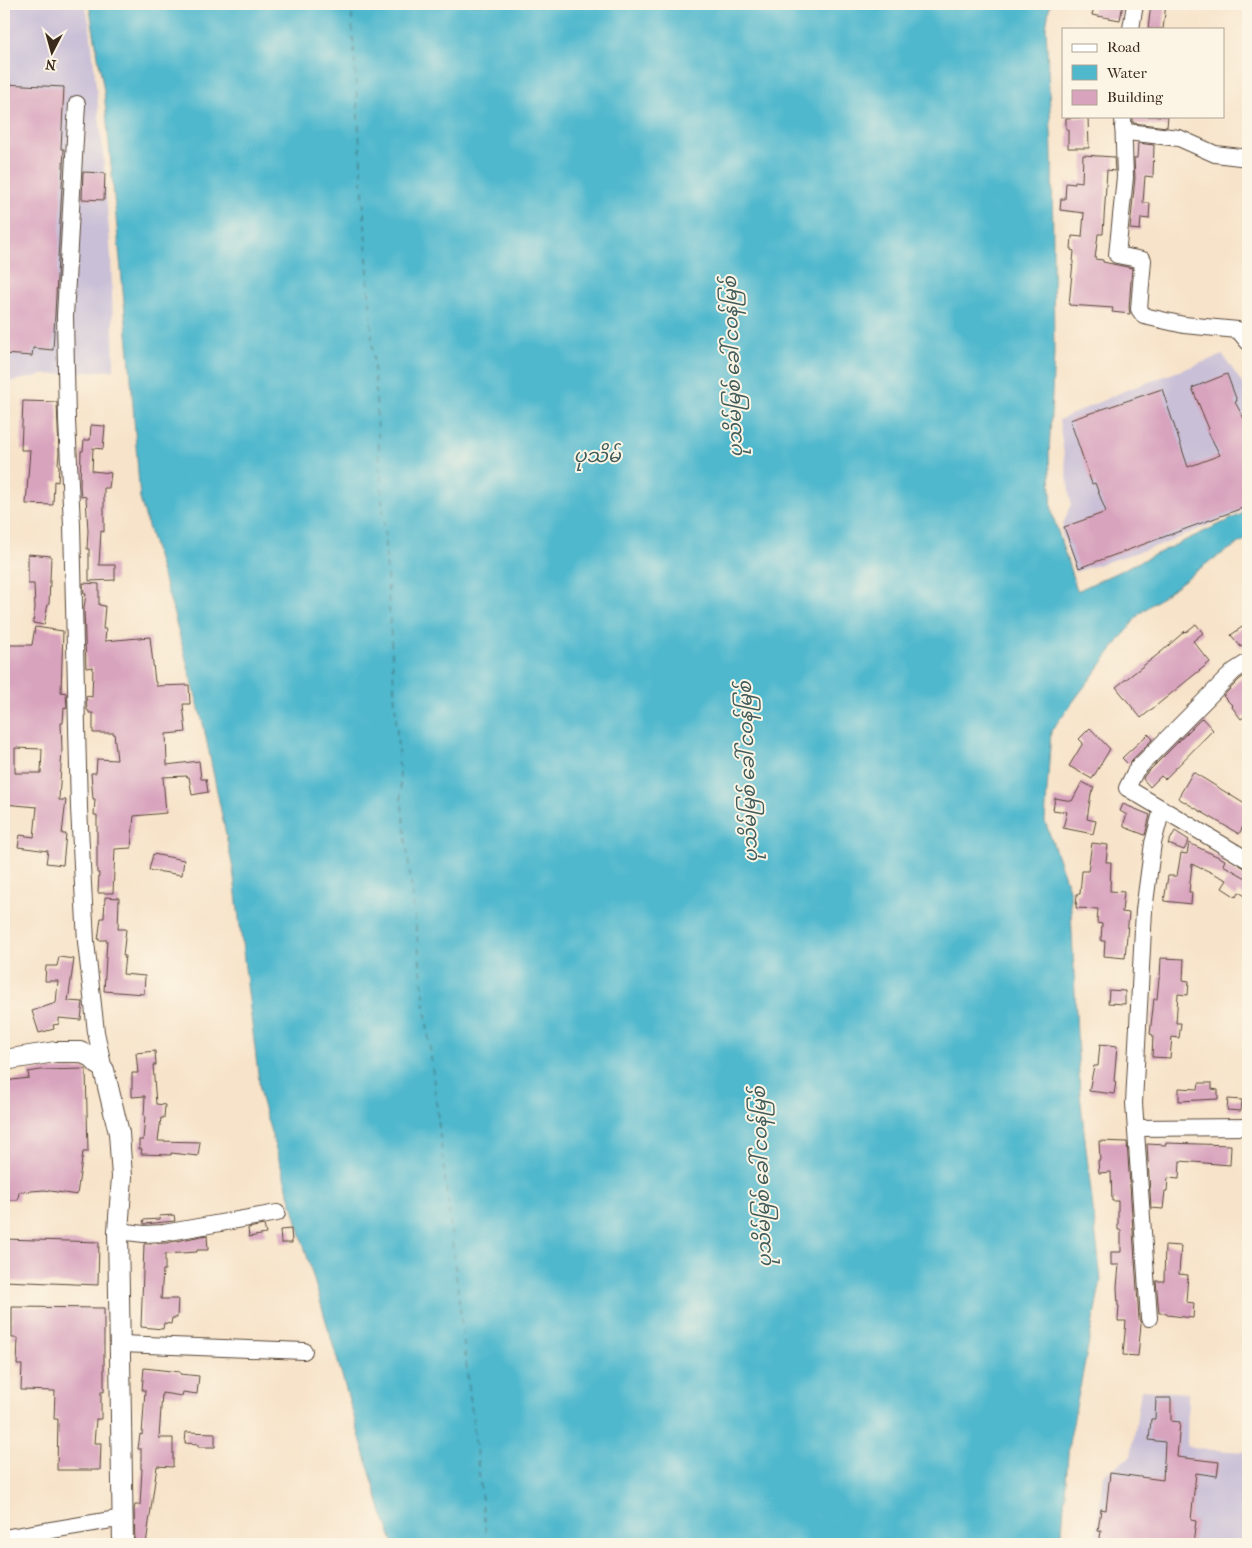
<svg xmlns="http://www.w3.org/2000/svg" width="1252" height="1548" viewBox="0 0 1252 1548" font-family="'IM FELL French Canon','Noto Sans Myanmar',serif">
	<rect width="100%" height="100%" fill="#fcf5e5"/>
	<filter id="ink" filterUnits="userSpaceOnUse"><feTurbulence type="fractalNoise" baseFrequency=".02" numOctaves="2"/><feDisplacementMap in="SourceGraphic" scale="10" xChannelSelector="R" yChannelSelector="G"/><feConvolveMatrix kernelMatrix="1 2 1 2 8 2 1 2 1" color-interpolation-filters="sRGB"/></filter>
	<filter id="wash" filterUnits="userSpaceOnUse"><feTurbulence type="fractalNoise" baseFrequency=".0096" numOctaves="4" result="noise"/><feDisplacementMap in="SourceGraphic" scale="20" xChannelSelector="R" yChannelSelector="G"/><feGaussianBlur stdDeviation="1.12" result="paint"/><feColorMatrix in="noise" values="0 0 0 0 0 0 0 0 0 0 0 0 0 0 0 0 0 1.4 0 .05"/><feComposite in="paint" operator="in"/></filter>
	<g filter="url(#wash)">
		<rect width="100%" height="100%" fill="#f7e3c9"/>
		<g fill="#c9bfd7">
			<path d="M 4,4 L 85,4 L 90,26 L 103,154 L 111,257 L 114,370 L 42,375 L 4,383 Z"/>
			<path d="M 1223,355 L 1248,392 L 1248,508 L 1166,543 L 1075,572 L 1061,530 L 1071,504 L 1059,420 L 1124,391 Z"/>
			<path d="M 1141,1390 L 1188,1393 L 1187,1446 L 1212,1450 L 1248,1452 L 1248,1544 L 1095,1544 L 1103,1475 L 1131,1456 Z"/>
		</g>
		<path fill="#4fb8cd" stroke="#457176" d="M 89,4 L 1050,4 L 1046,27 L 1052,151 L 1054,353 L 1049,454 L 1052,513 L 1077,591 L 1248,511 L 1248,538 L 1210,561 L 1139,614 L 1051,731 L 1045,821 L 1070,892 L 1080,1095 L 1101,1280 L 1069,1443 L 1061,1544 L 394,1544 L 382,1513 L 261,1098 L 233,869 L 203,723 L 172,607 L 140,499 L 130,365 L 104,91 Z"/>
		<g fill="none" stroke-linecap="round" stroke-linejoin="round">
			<path stroke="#425c5b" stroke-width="1" stroke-dasharray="6 5" stroke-linecap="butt" d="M 351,4 L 401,797 L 487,1544"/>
		</g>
		<g id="blocks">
			<g fill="#d8a3bd" fill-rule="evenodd">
				<path d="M 1095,4 L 1123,4 L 1120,20 L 1092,15 Z"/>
				<path d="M 1151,4 L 1166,4 L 1163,29 L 1148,29 Z"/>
				<path d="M 4,84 L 64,87 L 61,149 L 64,149 L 53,350 L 33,348 L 32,356 L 4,354 Z"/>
				<path d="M 1133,116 L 1168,116 L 1167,127 L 1133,123 Z"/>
				<path d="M 1088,117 L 1089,148 L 1068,148 L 1068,129 L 1066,129 L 1066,118 Z"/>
				<path d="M 1138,143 L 1154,145 L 1153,177 L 1145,176 L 1143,203 L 1150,203 L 1149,219 L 1141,218 L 1140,230 L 1130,229 L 1135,178 L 1134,158 L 1137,158 Z"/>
				<path d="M 1083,155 L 1114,157 L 1115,171 L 1107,170 L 1103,234 L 1098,234 L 1095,259 L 1103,260 L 1103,262 L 1132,268 L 1129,308 L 1130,314 L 1112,312 L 1113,308 L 1069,305 L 1074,251 L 1071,250 L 1072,236 L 1082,237 L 1084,213 L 1060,210 L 1061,199 L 1065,199 L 1066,183 L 1075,184 L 1075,181 L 1082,182 Z"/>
				<path d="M 83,172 L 105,173 L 104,200 L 82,199 Z"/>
				<path d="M 1227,374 L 1237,401 L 1235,402 L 1248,426 L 1248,506 L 1079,568 L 1064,527 L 1106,512 L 1095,483 L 1092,484 L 1070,420 L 1162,389 L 1188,467 L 1220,455 L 1207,430 L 1209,429 L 1192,388 Z"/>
				<path d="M 23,401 L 57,402 L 59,453 L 58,464 L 59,466 L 58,482 L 54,481 L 53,505 L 26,504 L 30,450 L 21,450 Z"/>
				<path d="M 91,425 L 105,426 L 103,449 L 93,448 L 92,471 L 111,473 L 109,488 L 104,488 L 104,532 L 101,531 L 99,565 L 115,565 L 115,580 L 89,581 L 89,549 L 87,549 L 88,531 L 86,497 L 81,496 L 80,486 L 81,451 L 83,451 L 84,440 L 90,440 Z"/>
				<path d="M 28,554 L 51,556 L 49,604 L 48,604 L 44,625 L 33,623 L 35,608 L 34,584 L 28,584 Z"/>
				<path d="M 83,583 L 99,584 L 99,605 L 105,606 L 103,629 L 106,629 L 105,641 L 150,637 L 155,682 L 156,682 L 156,686 L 189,685 L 190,704 L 183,704 L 186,732 L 166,734 L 167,765 L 199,761 L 201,779 L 206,779 L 208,792 L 192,795 L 189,777 L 187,777 L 187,776 L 163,777 L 166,813 L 134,816 L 131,848 L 115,849 L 113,893 L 98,893 L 99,873 L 97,873 L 97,815 L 94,815 L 95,799 L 93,799 L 91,773 L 96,773 L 97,759 L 117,760 L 114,733 L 93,733 L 93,713 L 89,713 L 89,711 L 87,710 L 86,696 L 92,697 L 93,667 L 86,668 L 84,608 L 86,594 L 84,594 Z"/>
				<path d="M 1196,624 L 1203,633 L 1193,641 L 1210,662 L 1141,718 L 1116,687 L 1161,652 L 1185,631 L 1186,632 Z"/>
				<path d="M 35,627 L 63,631 L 61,692 L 66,693 L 67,708 L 64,707 L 63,723 L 61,723 L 62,750 L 59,800 L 66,800 L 62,834 L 66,834 L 63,865 L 46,863 L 48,851 L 18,847 L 20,835 L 34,837 L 37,807 L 4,804 L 4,645 L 32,645 ZM 15,748 L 42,749 L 41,773 L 15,773 Z"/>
				<path d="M 1242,627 L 1248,636 L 1248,642 L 1241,647 L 1231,635 Z"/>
				<path d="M 1248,674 L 1248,714 L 1241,719 L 1232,707 L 1233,706 L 1223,696 L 1240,679 Z"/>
				<path d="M 1202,718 L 1213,730 L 1165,779 L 1161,776 L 1150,787 L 1143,779 L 1144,776 Z"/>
				<path d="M 1090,728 L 1110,749 L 1092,779 L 1069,766 L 1083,743 L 1079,739 Z"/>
				<path d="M 1148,734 L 1153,739 L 1128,764 L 1122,758 Z"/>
				<path d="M 1193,772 L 1248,806 L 1248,817 L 1239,834 L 1178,798 Z"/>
				<path d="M 1082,782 L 1094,788 L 1091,794 L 1087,819 L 1096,821 L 1093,834 L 1063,828 L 1067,812 L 1053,810 L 1055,798 L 1072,801 Z"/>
				<path d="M 1123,804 L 1150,815 L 1145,835 L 1124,827 L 1124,822 L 1127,815 L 1120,811 Z"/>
				<path d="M 1175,831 L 1189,840 L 1184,850 L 1168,844 Z"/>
				<path d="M 1092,843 L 1108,845 L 1106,862 L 1111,862 L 1110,891 L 1124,892 L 1122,912 L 1129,913 L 1125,958 L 1104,956 L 1105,941 L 1101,941 L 1102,924 L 1097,923 L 1098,909 L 1076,908 L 1077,894 L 1080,894 L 1082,871 L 1088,871 Z"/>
				<path d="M 1189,843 L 1225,860 L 1223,865 L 1248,879 L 1248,898 L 1239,892 L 1236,897 L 1222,888 L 1227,880 L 1202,868 L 1202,869 L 1192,864 L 1189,892 L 1192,892 L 1191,904 L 1164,901 L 1168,876 L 1177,876 L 1181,853 L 1187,854 Z"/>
				<path d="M 153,854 L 184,860 L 182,875 L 149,870 Z"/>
				<path d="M 105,897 L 119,898 L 118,929 L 126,929 L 123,956 L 125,956 L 123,974 L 145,976 L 144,994 L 104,991 L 107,940 L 98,940 L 101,918 L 104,918 Z"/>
				<path d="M 59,957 L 74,959 L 68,1001 L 83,1002 L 81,1020 L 59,1018 L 59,1024 L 53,1025 L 54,1029 L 39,1033 L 32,1011 L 56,1003 L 58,981 L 45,981 L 46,966 L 57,966 Z"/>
				<path d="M 1161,958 L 1184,959 L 1183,980 L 1189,981 L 1188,995 L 1178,994 L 1176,1023 L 1181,1023 L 1179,1038 L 1172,1037 L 1170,1058 L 1152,1057 L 1153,1035 L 1150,1034 L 1154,999 L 1157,999 L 1159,978 L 1160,978 Z"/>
				<path d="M 1109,990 L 1125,991 L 1125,1004 L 1108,1003 Z"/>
				<path d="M 1100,1044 L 1117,1046 L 1114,1081 L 1116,1082 L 1114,1094 L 1089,1091 L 1094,1066 L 1098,1066 Z"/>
				<path d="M 155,1051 L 156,1065 L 153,1065 L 156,1104 L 165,1105 L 164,1118 L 161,1118 L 158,1141 L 200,1142 L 198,1156 L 171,1153 L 171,1155 L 141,1154 L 142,1149 L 139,1149 L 139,1140 L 143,1140 L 145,1116 L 144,1116 L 145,1096 L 132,1097 L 132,1073 L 138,1073 L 136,1053 Z"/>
				<path d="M 86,1069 L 88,1152 L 83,1152 L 77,1195 L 44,1190 L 19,1192 L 18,1200 L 4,1200 L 4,1081 L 29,1078 L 28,1072 L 41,1070 Z"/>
				<path d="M 1199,1083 L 1212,1083 L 1212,1089 L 1218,1090 L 1218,1099 L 1179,1101 L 1179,1088 L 1198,1089 Z"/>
				<path d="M 1228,1099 L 1242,1100 L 1241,1111 L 1227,1110 Z"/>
				<path d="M 1099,1141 L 1127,1142 L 1139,1319 L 1141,1324 L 1138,1356 L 1123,1355 L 1126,1321 L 1118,1321 L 1119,1306 L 1118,1306 L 1117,1287 L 1119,1265 L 1111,1265 L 1111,1252 L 1121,1252 L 1121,1230 L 1118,1230 L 1118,1201 L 1112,1201 L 1111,1172 L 1099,1173 L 1098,1160 L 1100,1160 Z"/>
				<path d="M 1166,1143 L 1231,1145 L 1230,1165 L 1180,1161 L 1179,1179 L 1168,1178 L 1167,1191 L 1165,1191 L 1163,1209 L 1151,1208 L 1147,1144 L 1166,1145 Z"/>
				<path d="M 174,1215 L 175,1221 L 144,1224 L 143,1220 L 160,1219 L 159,1216 Z"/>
				<path d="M 264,1225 L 266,1234 L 249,1237 L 248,1228 Z"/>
				<path d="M 291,1229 L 292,1243 L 281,1243 L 280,1230 Z"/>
				<path d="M 207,1235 L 208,1250 L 197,1250 L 197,1252 L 165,1254 L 165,1270 L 163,1270 L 161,1299 L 178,1299 L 177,1318 L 172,1318 L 171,1324 L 164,1323 L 163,1329 L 141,1327 L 144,1244 L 166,1243 Z"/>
				<path d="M 4,1239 L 99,1242 L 98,1285 L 4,1281 Z"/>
				<path d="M 1165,1245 L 1181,1246 L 1179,1274 L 1188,1275 L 1186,1302 L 1194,1303 L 1193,1318 L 1167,1315 L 1167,1313 L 1159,1313 L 1156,1281 L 1164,1281 Z"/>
				<path d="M 12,1307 L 104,1308 L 104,1392 L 101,1392 L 101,1419 L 96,1419 L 94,1443 L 101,1443 L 100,1470 L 57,1470 L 58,1419 L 54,1419 L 55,1391 L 21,1390 L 22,1365 L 17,1365 L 18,1338 L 12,1338 Z"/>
				<path d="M 144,1368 L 180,1372 L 180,1374 L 199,1376 L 197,1394 L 183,1392 L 182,1396 L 162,1393 L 159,1438 L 173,1438 L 173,1467 L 157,1466 L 146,1544 L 135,1543 L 134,1509 L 135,1505 L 140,1505 L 142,1469 L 141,1469 L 141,1449 L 138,1449 L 140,1434 L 142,1435 L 145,1390 L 142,1390 Z"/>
				<path d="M 1156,1398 L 1171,1398 L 1171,1421 L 1180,1422 L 1177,1457 L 1219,1462 L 1217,1476 L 1196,1473 L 1191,1520 L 1196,1521 L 1193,1544 L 1099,1544 L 1101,1531 L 1098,1531 L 1101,1509 L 1106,1510 L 1110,1473 L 1163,1480 L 1165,1442 L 1149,1440 L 1151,1419 L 1155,1419 Z"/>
				<path d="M 186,1432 L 215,1433 L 215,1447 L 198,1447 L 198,1444 L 185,1443 Z"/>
			</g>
		</g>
	</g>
	<g filter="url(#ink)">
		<use href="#blocks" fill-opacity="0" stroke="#574638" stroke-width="1"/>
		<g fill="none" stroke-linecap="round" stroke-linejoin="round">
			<g stroke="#574638" stroke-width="18">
				<g id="minor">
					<path d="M 1131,29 L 1135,4"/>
					<path d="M 77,104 L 65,316 L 67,421 L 72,525 L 79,808 L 86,942 L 96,1032 L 104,1070"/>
					<path d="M 1123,116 L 1125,177 L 1117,255 L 1143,260 L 1139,309 L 1144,316 L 1184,325 L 1238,330 L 1248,342"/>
					<path d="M 1123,128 L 1127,132 L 1179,138 L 1215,154 L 1248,158"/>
					<path d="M 1248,662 L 1234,671 L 1136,770 L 1127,788 L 1248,860"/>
					<path d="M 1136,1128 L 1248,1127"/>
					<path d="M 118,1231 L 144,1234 L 164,1233 L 277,1213"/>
					<path d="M 1149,1318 L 1134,1103 L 1144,910 L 1153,843 L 1162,809"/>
					<path d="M 121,1344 L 304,1351"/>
					<path d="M 4,1538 L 123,1518"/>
				</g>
			</g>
			<g stroke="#574638" stroke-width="22">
				<path id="tertiary" d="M 4,1060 L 55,1052 L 80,1052 L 91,1057 L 104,1070 L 119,1133 L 122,1177 L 118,1231 L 123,1544"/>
			</g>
			<use href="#minor" stroke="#fff" stroke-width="16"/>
			<use href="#tertiary" stroke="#fff" stroke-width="20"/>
		</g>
	</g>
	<g text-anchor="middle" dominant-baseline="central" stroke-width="4" stroke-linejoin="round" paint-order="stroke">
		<g font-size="19" font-style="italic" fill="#425c5b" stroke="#fcf5e5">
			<text transform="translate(733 367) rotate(-92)">ပုသိမ်မြစ် ခေါ် ငဝန်မြစ်</text>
			<text x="597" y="456">ပုသိမ်</text>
			<text transform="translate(748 772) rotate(-92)">ပုသိမ်မြစ် ခေါ် ငဝန်မြစ်</text>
			<text transform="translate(762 1177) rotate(-92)">ပုသိမ်မြစ် ခေါ် ငဝန်မြစ်</text>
		</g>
	</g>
	<rect width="1252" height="1548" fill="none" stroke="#fcf5e5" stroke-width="20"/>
	<rect x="1062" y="28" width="162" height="90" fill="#fcf5e5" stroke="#afa495"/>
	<rect x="1072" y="44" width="25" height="8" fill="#ffffff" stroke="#afa495"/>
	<text x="1107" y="52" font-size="15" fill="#3b2a1e">Road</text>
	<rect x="1072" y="65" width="25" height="15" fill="#4fb8cd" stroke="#afa495"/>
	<text x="1107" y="78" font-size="15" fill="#3b2a1e">Water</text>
	<rect x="1072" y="90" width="25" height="15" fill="#d8a3bd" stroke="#afa495"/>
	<text x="1107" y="102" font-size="15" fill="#3b2a1e">Building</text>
	<g transform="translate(52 52) rotate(186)" stroke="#fcf5e5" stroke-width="4" paint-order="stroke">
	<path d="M0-4L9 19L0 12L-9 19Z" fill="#3b2a1e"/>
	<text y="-8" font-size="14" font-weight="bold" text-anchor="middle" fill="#3b2a1e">N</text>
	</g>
</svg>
